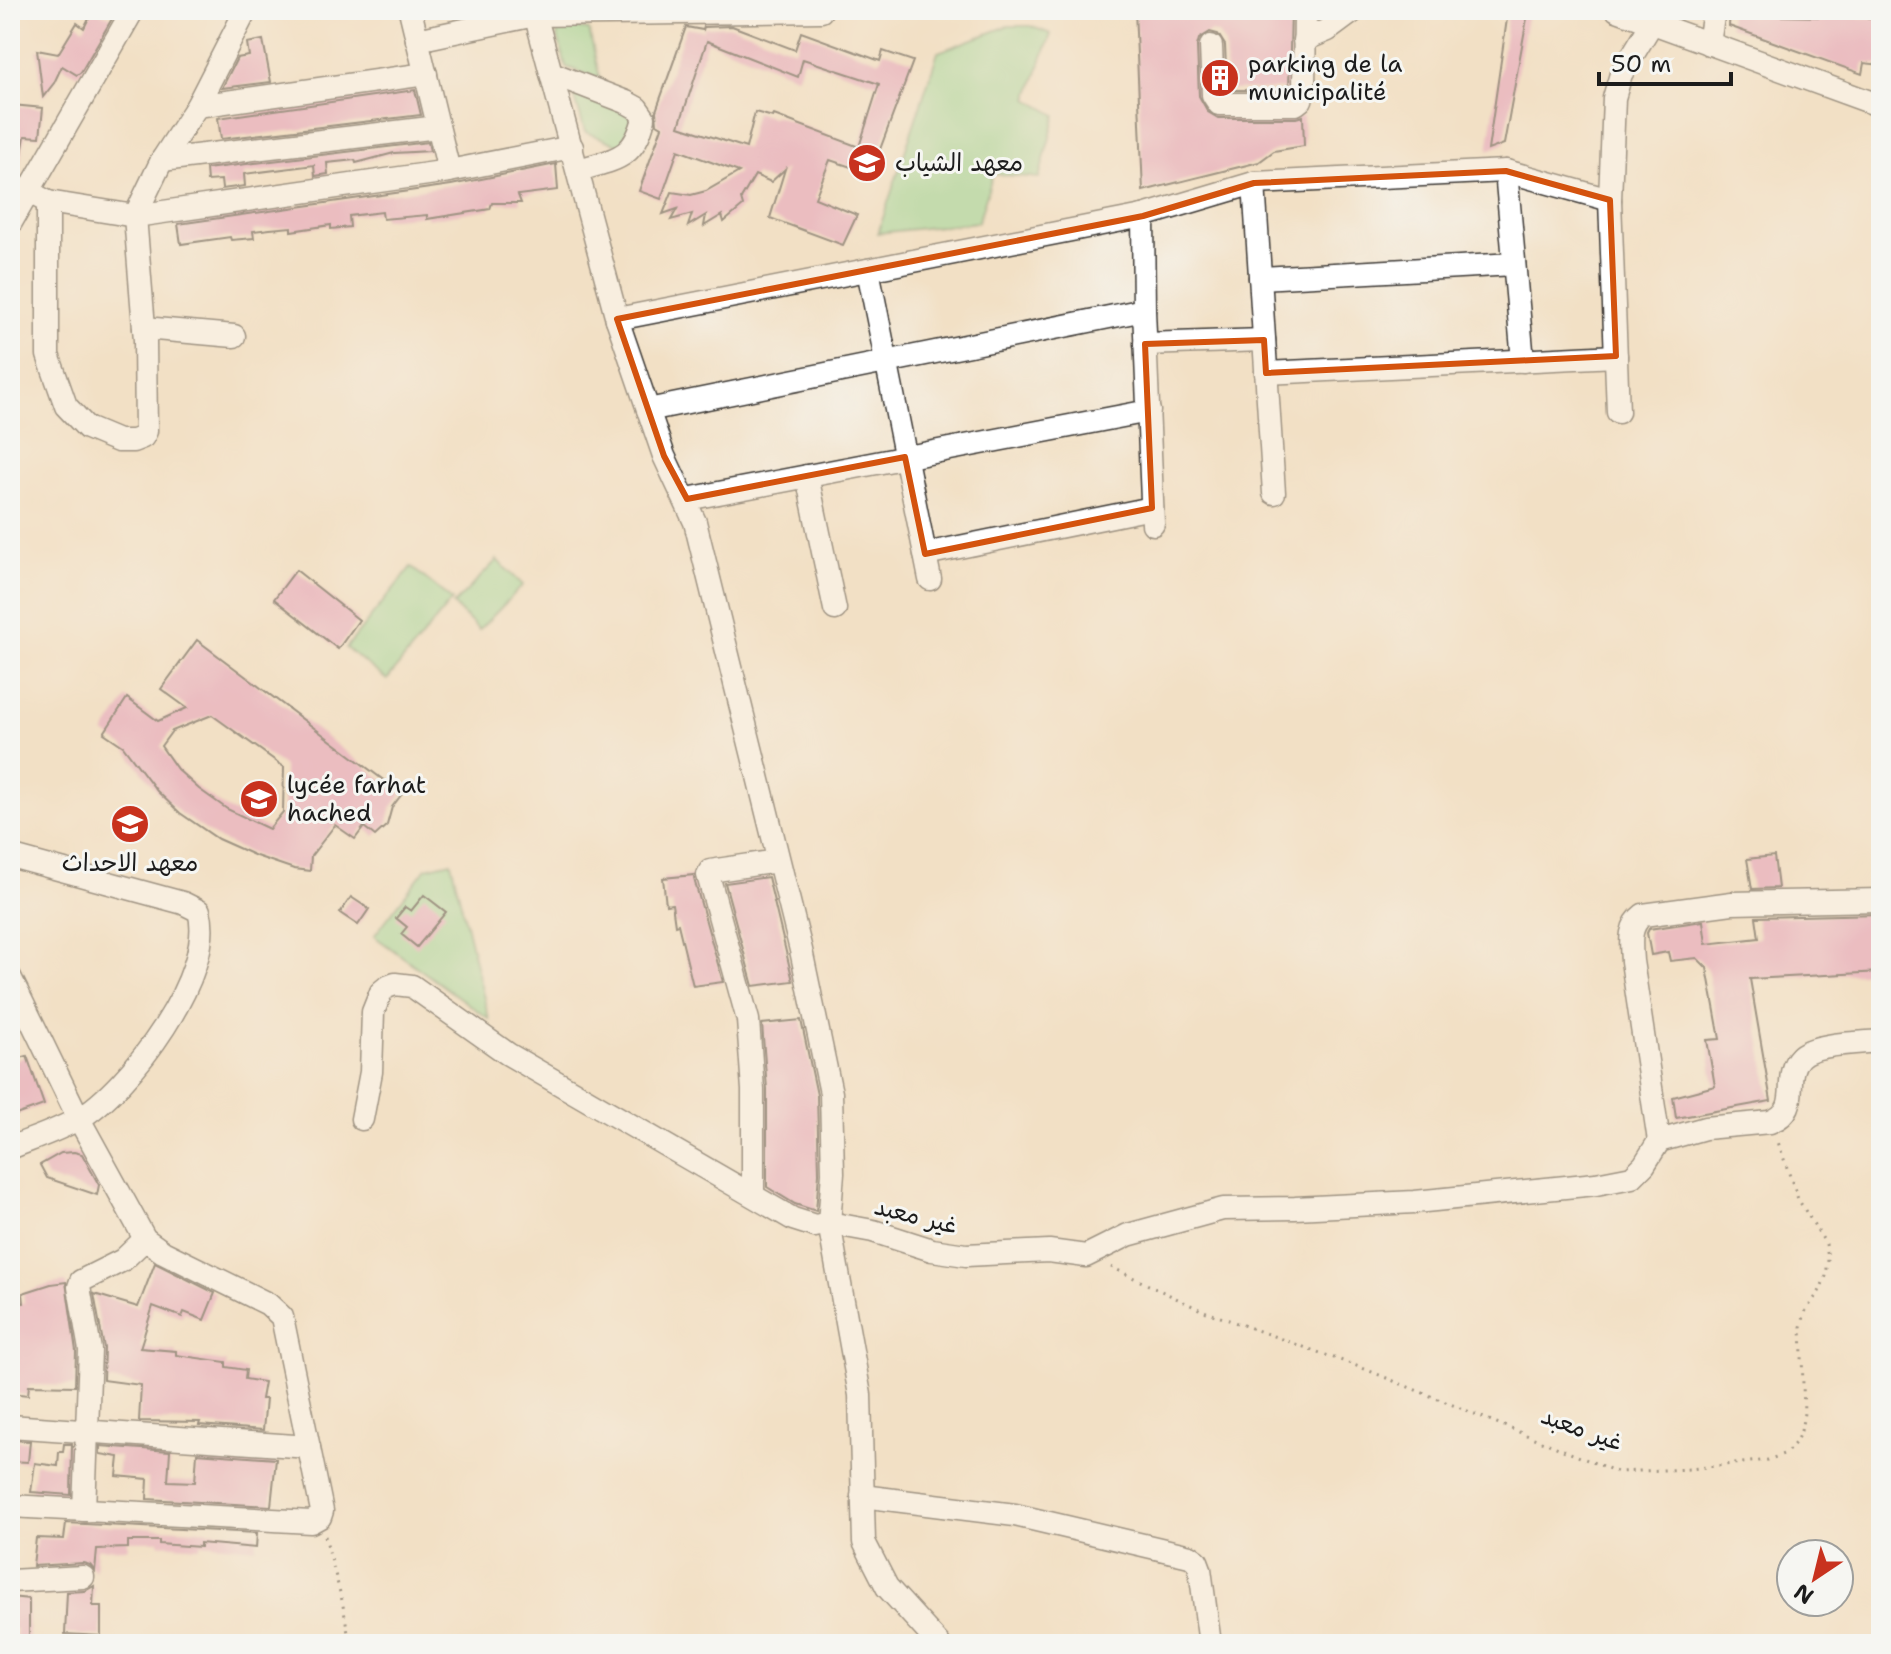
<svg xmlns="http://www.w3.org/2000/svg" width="1891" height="1654" viewBox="0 0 1891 1654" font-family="'Shantell Sans','Playpen Sans Arabic',sans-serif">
	<rect width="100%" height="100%" fill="#f6f6f2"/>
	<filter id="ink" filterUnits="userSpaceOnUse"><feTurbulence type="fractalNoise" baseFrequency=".0125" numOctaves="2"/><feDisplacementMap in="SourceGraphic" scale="16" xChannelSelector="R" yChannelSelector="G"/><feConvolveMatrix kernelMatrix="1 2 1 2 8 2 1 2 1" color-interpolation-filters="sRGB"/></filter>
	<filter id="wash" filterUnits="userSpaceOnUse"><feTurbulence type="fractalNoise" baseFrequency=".006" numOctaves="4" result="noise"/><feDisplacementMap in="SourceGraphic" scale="32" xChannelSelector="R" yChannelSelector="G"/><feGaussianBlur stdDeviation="1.8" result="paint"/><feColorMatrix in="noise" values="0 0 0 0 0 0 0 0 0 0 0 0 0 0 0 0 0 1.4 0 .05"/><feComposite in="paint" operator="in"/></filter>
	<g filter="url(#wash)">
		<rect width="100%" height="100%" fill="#f2e0c5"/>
		<g fill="#8dd691" stroke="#547956" stroke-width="2">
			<path d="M 555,26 L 589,30 L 600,79 L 566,67 Z"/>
			<path d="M 1008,26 L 1030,26 L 1051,34 L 1028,99 L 1056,115 L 1039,178 L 993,174 L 978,222 L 878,233 L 938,52 Z"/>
			<path d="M 573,90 L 633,116 L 622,146 L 585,132 Z"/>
			<path d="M 497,560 L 523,585 L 479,630 L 453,605 Z"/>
			<path d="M 411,567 L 452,600 L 387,680 L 346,648 Z"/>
			<path d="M 451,862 L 489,1019 L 374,936 L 426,868 Z"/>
		</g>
		<g id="blocks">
			<g fill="#e292bb" fill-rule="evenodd">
				<path d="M 93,10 L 113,17 L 81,72 L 77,75 L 62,66 L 54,83 L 43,97 L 37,50 L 58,54 L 77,23 L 84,28 Z"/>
				<path d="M 1135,10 L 1291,10 L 1289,90 L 1227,90 L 1225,45 L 1218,34 L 1210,32 L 1199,39 L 1197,46 L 1199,96 L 1208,112 L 1218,118 L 1296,118 L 1303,116 L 1304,146 L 1274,151 L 1259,162 L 1143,191 Z"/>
				<path d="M 1730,10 L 1783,10 L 1782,16 L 1881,18 L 1881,65 L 1864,63 L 1862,74 L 1729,26 Z"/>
				<path d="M 1508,12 L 1528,13 L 1504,144 L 1488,150 Z"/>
				<path d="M 732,26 L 795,50 L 801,32 L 880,61 L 883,51 L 913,61 L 876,160 L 865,156 L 863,171 L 830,160 L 815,198 L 857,215 L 843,245 L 770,218 L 785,169 L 771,182 L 755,175 L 741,199 L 743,206 L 724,222 L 722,215 L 704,226 L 706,215 L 688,226 L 692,214 L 671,220 L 677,209 L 663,214 L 672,192 L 691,195 L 706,191 L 739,172 L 678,150 L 661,199 L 639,191 L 662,127 L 657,124 L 656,111 L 686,27 L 703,30 L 704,27 ZM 707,41 L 798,77 L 803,59 L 879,84 L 859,147 L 774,115 L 773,117 L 755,112 L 746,148 L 679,126 Z"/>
				<path d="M 263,40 L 271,82 L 222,88 L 237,58 L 249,56 L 247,43 Z"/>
				<path d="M 415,90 L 421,115 L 221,139 L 218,118 Z"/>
				<path d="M 12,105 L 43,108 L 40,137 L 25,136 L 17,184 L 10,183 Z"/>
				<path d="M 428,142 L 430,151 L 394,153 L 356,163 L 355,160 L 327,163 L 328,174 L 315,176 L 314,165 L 244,174 L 245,186 L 222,189 L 221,180 L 207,181 L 206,169 Z"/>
				<path d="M 556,164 L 558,190 L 518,195 L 521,203 L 492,203 L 490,209 L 427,219 L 427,215 L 383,219 L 382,212 L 349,216 L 350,227 L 331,229 L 331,225 L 291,231 L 291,227 L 270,229 L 253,231 L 254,238 L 231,240 L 230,237 L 181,244 L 178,224 L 451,185 Z"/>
				<path d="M 296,570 L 359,620 L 338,649 L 274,599 Z"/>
				<path d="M 197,640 L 402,794 L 392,807 L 387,825 L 375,836 L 364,827 L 355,839 L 335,825 L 311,856 L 310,871 L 294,869 L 256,856 L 218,839 L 180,813 L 157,791 L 123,746 L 104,733 L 127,698 L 158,721 L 187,708 L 161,689 ZM 212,715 L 284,767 L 283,812 L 269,829 L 227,809 L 199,789 L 177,769 L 161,746 L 172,731 Z"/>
				<path d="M 1774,856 L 1778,888 L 1752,889 L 1747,859 Z"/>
				<path d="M 695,875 L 694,879 L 723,982 L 693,986 L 678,924 L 675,925 L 672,904 L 666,905 L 663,878 Z"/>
				<path d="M 768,877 L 793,981 L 753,986 L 725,883 Z"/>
				<path d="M 424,895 L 446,912 L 417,947 L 401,934 L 407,927 L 396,918 L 405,907 L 411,911 Z"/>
				<path d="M 351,897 L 369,909 L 358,925 L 340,913 Z"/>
				<path d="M 1881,914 L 1881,972 L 1750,979 L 1771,1101 L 1676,1118 L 1673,1097 L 1715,1086 L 1707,1040 L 1720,1039 L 1707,968 L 1697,958 L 1670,961 L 1668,952 L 1651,955 L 1647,933 L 1649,929 L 1703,921 L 1706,944 L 1759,938 L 1756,917 Z"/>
				<path d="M 801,1020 L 817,1095 L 819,1173 L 816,1211 L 795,1204 L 767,1187 L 767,1089 L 762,1024 Z"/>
				<path d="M 27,1056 L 44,1105 L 10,1117 L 10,1061 Z"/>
				<path d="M 74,1152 L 82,1154 L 99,1185 L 97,1195 L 47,1178 L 40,1165 L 61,1153 Z"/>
				<path d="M 155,1263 L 215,1293 L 204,1320 L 184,1312 L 182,1317 L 153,1306 L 140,1348 L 176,1351 L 176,1355 L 226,1362 L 226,1367 L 246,1370 L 245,1379 L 264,1382 L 261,1399 L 266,1399 L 263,1430 L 199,1425 L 200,1422 L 139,1421 L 141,1385 L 103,1380 L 104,1348 L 94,1294 L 138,1307 Z"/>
				<path d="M 66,1282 L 76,1351 L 75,1386 L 29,1385 L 28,1395 L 10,1393 L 10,1302 L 24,1303 L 23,1293 L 51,1284 Z"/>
				<path d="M 10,1440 L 30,1441 L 28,1462 L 10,1461 Z"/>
				<path d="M 64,1444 L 72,1444 L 71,1495 L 31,1492 L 35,1463 L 58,1466 L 59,1452 L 63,1452 Z"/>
				<path d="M 100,1446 L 170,1451 L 168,1481 L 195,1482 L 197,1453 L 276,1459 L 271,1506 L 147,1499 L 148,1479 L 117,1476 L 119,1457 L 100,1454 Z"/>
				<path d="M 66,1523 L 257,1533 L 256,1548 L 200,1543 L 200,1547 L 159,1544 L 159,1541 L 128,1541 L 128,1548 L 97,1549 L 95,1571 L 90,1565 L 83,1563 L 33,1566 L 36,1538 L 64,1539 Z"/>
				<path d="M 94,1586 L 93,1606 L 101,1606 L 101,1636 L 65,1634 L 67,1592 L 85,1591 Z"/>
				<path d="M 10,1597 L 29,1599 L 29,1638 L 16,1638 L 16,1629 L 10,1629 Z"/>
			</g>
		</g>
	</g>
	<g filter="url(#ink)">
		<use href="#blocks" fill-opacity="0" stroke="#3c3935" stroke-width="2"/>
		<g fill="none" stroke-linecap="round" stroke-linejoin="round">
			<g stroke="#3c3935" stroke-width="25">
				<g id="minor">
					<path d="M 410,10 L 449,171"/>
					<path d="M 534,10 L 617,319 L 664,456 L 695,522 L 801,950 L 831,1093 L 833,1173 L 829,1223 L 860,1395 L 864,1542 L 887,1587 L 939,1644"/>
					<path d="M 1617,10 L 1881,106"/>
					<path d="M 417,40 L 535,15 L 821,11"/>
					<path d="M 1304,40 L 1328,30 L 1355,10"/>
					<path d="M 1709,44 L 1714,10"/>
					<path d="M 1211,46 L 1213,95 L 1219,104 L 1296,104 L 1301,100 L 1304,90 L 1305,10"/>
					<path d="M 551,73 L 626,102 L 637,108 L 644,118 C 634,160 615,159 578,170"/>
					<path d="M 197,106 L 426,74"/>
					<path d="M 162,160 L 438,127"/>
					<path d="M 1506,171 L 1523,361"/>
					<path d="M 1254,183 L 1274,493"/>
					<path d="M 29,192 L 48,202 L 135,216 L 449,171 L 572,147"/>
					<path d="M 48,202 L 48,355 L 66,406 L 87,428 L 118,441 L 133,441 L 143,437 L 146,431 L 145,340 L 135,216 L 162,160 L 197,106 L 246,10"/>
					<path d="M 1143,216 L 1144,310 L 1153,524"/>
					<path d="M 10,224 L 133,10"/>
					<path d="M 868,270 L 930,579"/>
					<path d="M 1260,278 L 1514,264"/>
					<path d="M 617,319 L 1143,216 L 1254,183 L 1506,171 L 1610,200"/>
					<path d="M 144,328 L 234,336"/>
					<path d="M 1145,344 L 1264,340"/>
					<path d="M 1266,373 L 1616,356"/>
					<path d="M 648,410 L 1144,310"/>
					<path d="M 1618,412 L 1610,200 L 1614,98 L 1621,74 L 1652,23"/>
					<path d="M 807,476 L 835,609"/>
					<path d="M 687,499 L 1149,411"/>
					<path d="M 925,554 L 1152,508"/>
					<path d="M 10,856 L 183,903 L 199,911 C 217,972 129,1090 78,1119 C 57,1131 32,1139 10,1148"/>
					<path d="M 10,977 L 79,1119 L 145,1239 L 163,1252 L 268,1304 L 282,1317 L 322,1511 L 320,1517 L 311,1522 L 10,1506"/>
					<path d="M 362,1119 L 371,1072 L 373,1012 L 381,992 L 387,987 L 395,984 L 412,986 L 508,1054 L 793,1219 L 815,1226 L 829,1223 L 873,1231 L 932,1250 L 966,1255 L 1049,1251 L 1086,1256 L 1128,1235 L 1223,1209 L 1295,1208 L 1415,1202 L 1596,1184 L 1632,1177 L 1644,1165 L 1659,1141 L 1705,1128 L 1770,1122 C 1805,1109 1780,1077 1800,1057 C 1813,1043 1862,1043 1881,1041"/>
					<path d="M 1659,1141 L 1632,961 C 1631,944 1628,926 1643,915 L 1732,903 L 1881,900"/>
					<path d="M 753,1195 L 753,1090 L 748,1020 L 708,875 L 710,871 L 778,861"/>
					<path d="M 10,1426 L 309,1447"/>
					<path d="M 862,1496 L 1015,1515 L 1190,1556 L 1197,1561 L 1200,1569 L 1210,1644"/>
					<path d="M 84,1510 L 90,1350 L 79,1287 L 81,1281 L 123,1260 L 145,1239"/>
					<path d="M 10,1581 L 83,1577"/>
				</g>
			</g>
			<g stroke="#3c3935" stroke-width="3" stroke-dasharray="2 6" stroke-linecap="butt">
				<path d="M 1111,1267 L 1201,1310 L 1362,1368 L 1617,1472 L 1690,1469 L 1768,1460 L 1786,1453 L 1795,1443 L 1801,1431 L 1804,1413 L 1801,1327 L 1806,1310 L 1819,1292 L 1826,1276 L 1828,1260 L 1826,1244 L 1798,1199 L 1778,1142"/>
				<path d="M 325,1536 L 342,1600 L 350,1644"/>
			</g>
			<use href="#minor" stroke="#fff" stroke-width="22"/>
		</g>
	</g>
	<path d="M0 0H1891V1654H0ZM 1506,171 L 1610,200 L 1616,356 L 1266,373 L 1264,340 L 1145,344 L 1152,508 L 925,554 L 905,457 L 687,499 L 664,456 L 617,319 L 1143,216 L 1254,183 Z" fill="#f2e0c5" fill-opacity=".55" fill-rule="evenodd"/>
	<path fill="none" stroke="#d4530e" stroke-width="6" stroke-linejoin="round" d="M 1506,171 L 1610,200 L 1616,356 L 1266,373 L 1264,340 L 1145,344 L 1152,508 L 925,554 L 905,457 L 687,499 L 664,456 L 617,319 L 1143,216 L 1254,183 Z"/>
	<defs>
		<g id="building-disc" transform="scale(2)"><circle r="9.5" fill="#c8321e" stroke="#f6f6f2"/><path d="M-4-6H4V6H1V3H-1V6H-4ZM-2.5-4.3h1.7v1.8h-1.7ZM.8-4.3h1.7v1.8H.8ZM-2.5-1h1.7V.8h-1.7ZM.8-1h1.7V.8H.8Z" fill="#fff"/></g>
		<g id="school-disc" transform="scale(2)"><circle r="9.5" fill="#c8321e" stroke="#f6f6f2"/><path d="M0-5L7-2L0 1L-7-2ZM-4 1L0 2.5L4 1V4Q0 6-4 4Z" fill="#fff"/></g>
		<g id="university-disc" transform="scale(2)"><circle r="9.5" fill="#c8321e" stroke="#f6f6f2"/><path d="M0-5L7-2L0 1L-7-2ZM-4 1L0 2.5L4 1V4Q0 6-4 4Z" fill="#fff"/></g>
	</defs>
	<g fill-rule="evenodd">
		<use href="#building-disc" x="1220" y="78"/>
		<use href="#school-disc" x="867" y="163"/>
		<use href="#university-disc" x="259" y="799"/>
		<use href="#university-disc" x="130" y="824"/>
	</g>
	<g text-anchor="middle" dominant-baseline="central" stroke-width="6" stroke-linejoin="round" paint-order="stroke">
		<g font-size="24" fill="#1c1c1c" stroke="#f6f6f2" text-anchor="start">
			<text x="1248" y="64">parking de la<tspan x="1248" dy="28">municipalité</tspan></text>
			<text x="895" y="163">معهد الشياب</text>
			<text x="287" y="785">lycée farhat<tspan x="287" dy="28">hached</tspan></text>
			<text x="130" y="863" text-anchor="middle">معهد الاحداث</text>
		</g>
		<g font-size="24" fill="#1c1c1c" stroke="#f6f6f2">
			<text transform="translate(916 1216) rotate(14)">غير معبد</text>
			<text transform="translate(1582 1429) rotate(20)">غير معبد</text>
		</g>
	</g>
	<rect width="1891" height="1654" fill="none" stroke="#f6f6f2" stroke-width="40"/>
	<g transform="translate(1815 1578) rotate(215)"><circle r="38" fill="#f6f6f2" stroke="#9f9f9c" stroke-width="2"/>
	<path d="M0-6L14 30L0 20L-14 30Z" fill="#c8321e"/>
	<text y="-12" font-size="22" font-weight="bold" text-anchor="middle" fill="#1c1c1c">N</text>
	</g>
	<path d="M1599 72v12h132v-12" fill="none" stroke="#1c1c1c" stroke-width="4"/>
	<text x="1611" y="72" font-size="24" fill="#1c1c1c" stroke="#f6f6f2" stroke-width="6" paint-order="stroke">50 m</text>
</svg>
